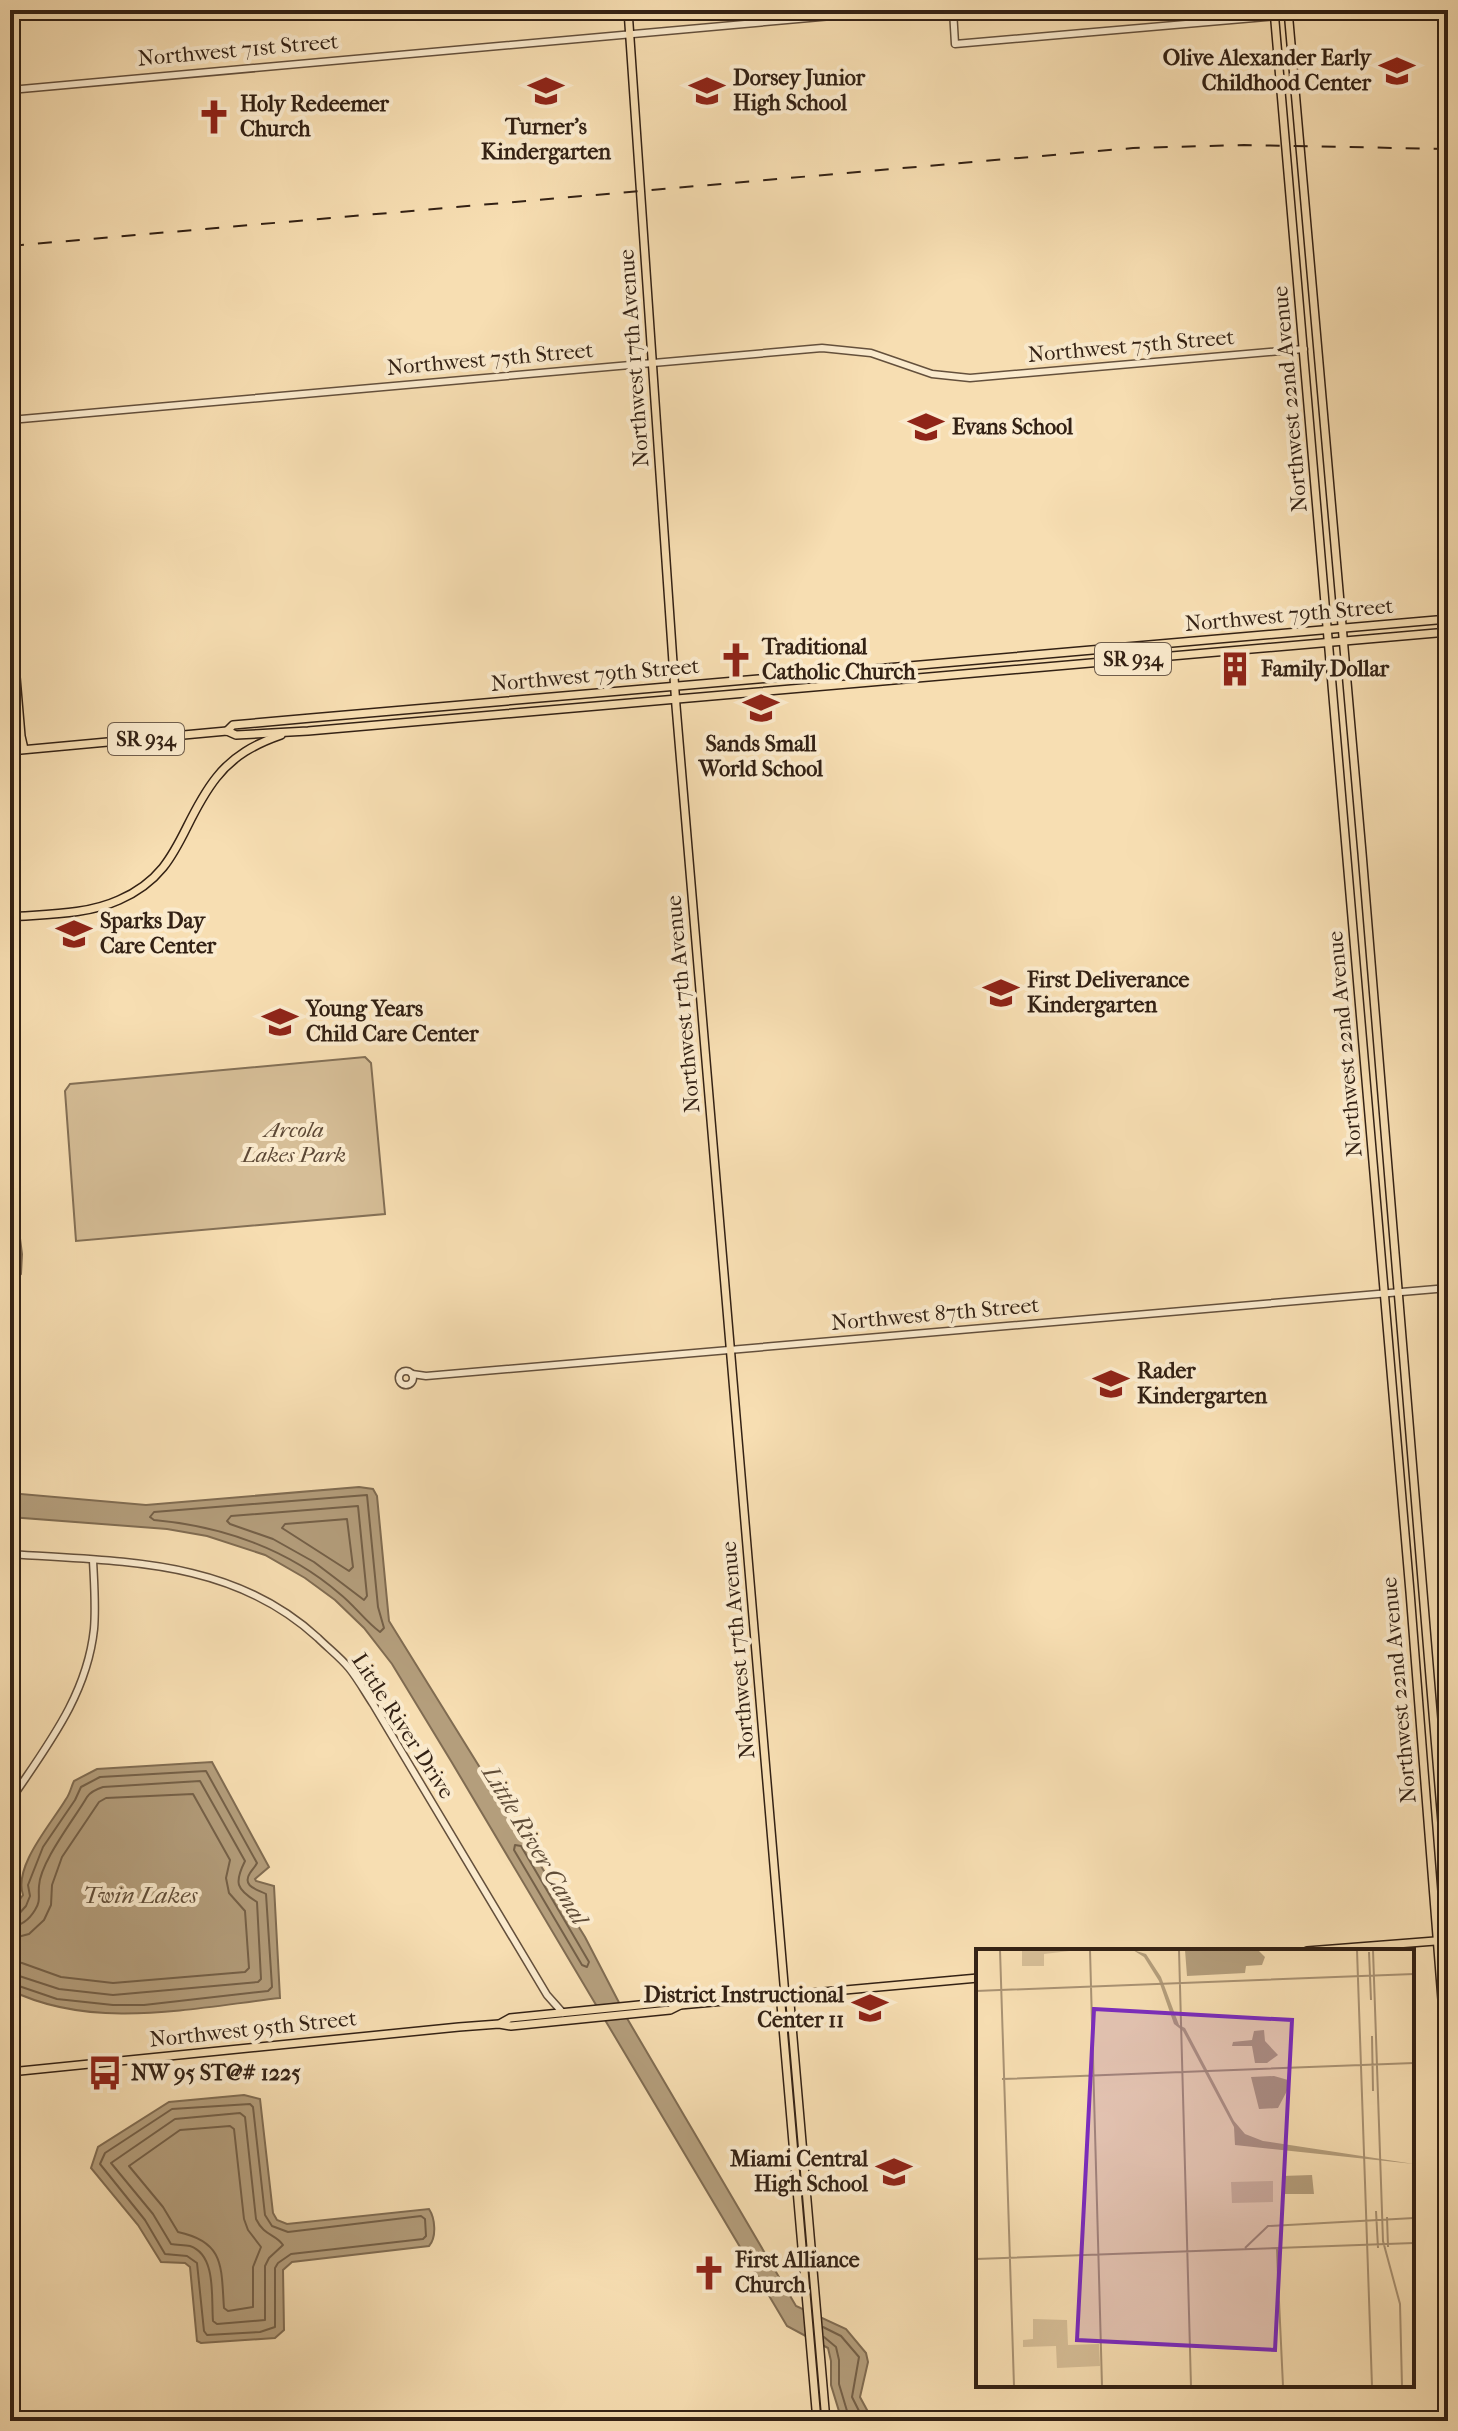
<svg xmlns="http://www.w3.org/2000/svg" width="1458" height="2431" viewBox="0 0 1458 2431" font-family="'IM FELL French Canon',serif">
	<rect width="100%" height="100%" fill="#f7deb2"/>
	<filter id="stains"><feTurbulence type="fractalNoise" baseFrequency=".0025" numOctaves="4"/><feColorMatrix values="0 0 0 0 .2 0 0 0 0 .09 0 0 0 0 .02 0 0 0 .5 -.17"/></filter>
	<radialGradient id="worn" r=".72"><stop offset=".6" stop-color="#630" stop-opacity="0"/><stop offset="1" stop-color="#630" stop-opacity=".3"/></radialGradient>
	<path fill="#d6be97" stroke="#847056" stroke-width="2" d="M 365,1057 L 371,1063 L 385,1214 L 76,1241 L 65,1091 L 70,1084 Z"/>
	<g fill="#b49e7c" stroke="#806c52" stroke-width="2">
		<path d="M 10,1160 L 22,1254 L 21,1274 L 10,1284 Z"/>
		<path d="M 359,1487 L 373,1489 L 377,1496 L 389,1621 L 585,1937 L 628,2020 L 796,2306 L 846,2329 L 866,2353 L 868,2362 L 860,2397 L 873,2421 L 842,2421 L 831,2385 L 831,2361 L 828,2348 L 787,2326 L 451,1761 L 392,1664 L 364,1628 L 335,1600 L 305,1578 L 265,1555 L 207,1536 L 167,1529 L 10,1517 L 10,1493 L 146,1505 Z"/>
		<path d="M 212,1762 L 269,1867 L 255,1879 L 256,1881 L 274,1886 L 280,1998 C 192,2008 93,2031 10,1990 L 10,1912 L 23,1895 C 13,1866 52,1823 66,1799 C 70,1794 71,1787 74,1781 L 97,1769 Z"/>
		<path d="M 244,2095 L 260,2099 L 273,2213 L 277,2220 L 287,2224 L 429,2209 C 435,2218 437,2237 429,2246 L 292,2262 L 283,2270 L 284,2330 L 275,2338 L 201,2343 L 197,2341 L 190,2267 L 185,2263 L 161,2262 L 138,2225 L 91,2168 L 98,2147 L 169,2102 Z"/>
	</g>
	<g fill="none" stroke-linecap="round" stroke-linejoin="round">
		<g stroke="#746048" stroke-width="2">
			<path d="M 367,1495 L 378,1607 L 384,1628 L 380,1632 C 366,1622 354,1605 340,1594 C 288,1549 222,1526 154,1520 L 150,1517 L 154,1512 Z"/>
			<path d="M 358,1506 L 367,1596 L 364,1600 L 314,1562 L 273,1539 L 230,1524 L 227,1521 L 231,1516 Z"/>
			<path d="M 347,1519 L 353,1567 L 349,1571 L 282,1528 L 285,1524 Z"/>
			<path d="M 515,1845 L 521,1846 L 589,1962 L 587,1967 L 582,1965 L 514,1850 Z"/>
			<path d="M 10,1917 L 17,1916 L 26,1906 L 30,1896 L 28,1885 L 43,1847 L 75,1800 L 81,1787 L 100,1777 L 206,1771 L 257,1863 C 255,1867 252,1870 250,1873 C 241,1887 259,1890 266,1894 L 272,1987 L 268,1991 L 144,2005 L 113,2005 L 57,1999 L 10,1983"/>
			<path d="M 10,1927 C 21,1926 29,1920 35,1910 C 41,1901 38,1896 39,1886 C 40,1862 75,1818 87,1797 C 90,1792 97,1789 103,1787 L 200,1781 L 245,1861 C 234,1883 236,1889 257,1902 L 261,1979 L 258,1982 L 113,1995 L 59,1989 L 10,1973"/>
			<path d="M 10,1939 L 29,1934 L 44,1920 L 51,1905 L 52,1885 L 62,1857 L 99,1802 L 106,1798 L 193,1794 L 230,1860 L 226,1878 L 229,1893 L 245,1911 L 249,1968 L 245,1972 L 113,1983 L 61,1977 L 22,1963 L 10,1961"/>
			<path d="M 250,2104 L 253,2107 L 265,2215 L 272,2226 L 288,2232 L 421,2216 L 425,2219 L 426,2236 L 423,2239 L 291,2254 L 278,2263 L 275,2268 L 275,2327 L 260,2332 L 207,2335 L 204,2331 L 197,2263 L 187,2256 L 165,2254 L 145,2220 L 100,2164 L 105,2153 L 172,2109 Z"/>
			<path d="M 240,2113 L 245,2117 L 256,2219 C 264,2236 276,2234 283,2245 L 269,2258 L 265,2266 L 265,2320 L 217,2324 L 213,2321 C 211,2299 217,2255 190,2246 C 184,2245 177,2245 171,2244 L 153,2214 L 111,2163 L 175,2119 Z"/>
			<path d="M 230,2126 L 234,2129 L 244,2219 L 248,2230 L 261,2247 L 253,2267 L 253,2307 L 228,2311 L 224,2308 C 221,2267 225,2242 178,2232 L 163,2207 L 129,2166 L 180,2130 Z"/>
			<path d="M 823,2327 L 841,2336 L 859,2357 L 852,2397 L 864,2421"/>
			<path d="M 824,2337 L 836,2347 L 839,2360 L 839,2384 L 850,2421"/>
		</g>
		<g stroke="#64503c" stroke-width="9">
			<g id="minor">
				<path d="M 953,10 L 955,44 L 1288,15"/>
				<path d="M 10,90 L 899,10"/>
				<path d="M 10,420 L 822,348 L 871,353 L 932,374 L 970,378 L 1304,349"/>
				<circle cx="406" cy="1378" r="7"/>
				<path d="M 412,1374 L 426,1376 L 1448,1288"/>
				<path d="M 10,1554 C 121,1562 231,1558 318,1638 C 328,1648 340,1657 349,1668 C 358,1679 365,1692 373,1704 L 547,1995 L 563,2013"/>
				<path d="M 10,1801 C 46,1747 87,1696 94,1629 C 96,1606 94,1582 93,1560"/>
			</g>
		</g>
		<g stroke="#332114" stroke-width="10">
			<g id="major">
				<path d="M 628,10 L 676,706 L 784,1984 L 785,1995 L 790,2003 L 826,2421"/>
				<path d="M 1274,10 L 1410,1592 L 1448,2076"/>
				<path d="M 1288,10 L 1362,853 L 1448,1895"/>
				<path d="M 10,607 L 21,736 L 24,749"/>
				<path d="M 227,731 L 233,725 L 311,718 L 1448,619"/>
				<path d="M 10,751 L 227,731 L 236,735 L 308,731 L 1448,632"/>
				<path d="M 10,917 C 46,914 86,915 119,900 C 181,873 179,825 216,778 C 233,756 255,744 281,735"/>
				<path d="M 1307,1951 L 1448,1940"/>
				<path d="M 785,1995 L 781,2004 L 817,2421"/>
				<path d="M 501,2023 L 510,2018 L 669,2002 L 680,2005 L 978,1978"/>
				<path d="M 10,2072 L 459,2027 L 499,2024 L 511,2026 L 670,2010 L 680,2005"/>
			</g>
		</g>
		<use href="#minor" stroke="#faeacd" stroke-width="6"/>
		<use href="#major" stroke="#f7deb2" stroke-width="7"/>
		<path stroke="#332114" stroke-width="2" stroke-dasharray="14 14" stroke-linecap="butt" d="M 10,246 L 1133,148 L 1244,145 L 1448,149"/>
	</g>
	<defs>
		<g id="school-bare" transform="scale(2.76)"><path d="M0-5L7-2L0 1L-7-2ZM-4 1L0 2.5L4 1V4Q0 6-4 4Z" fill="#8f2418" stroke="#faeacd" stroke-width="2.5" paint-order="stroke"/></g>
		<g id="church-bare" transform="scale(2.76)"><path d="M-1.2-6h2.4v3.5h3.3v2.4h-3.3V6h-2.4V-.1h-3.3v-2.4h3.3Z" fill="#8f2418" stroke="#faeacd" stroke-width="2.5" paint-order="stroke"/></g>
		<g id="building-bare" transform="scale(2.76)"><path d="M-4-6H4V6H1V3H-1V6H-4ZM-2.5-4.3h1.7v1.8h-1.7ZM.8-4.3h1.7v1.8H.8ZM-2.5-1h1.7V.8h-1.7ZM.8-1h1.7V.8H.8Z" fill="#8f2418" stroke="#faeacd" stroke-width="2.5" paint-order="stroke"/></g>
		<g id="bus-bare" transform="scale(2.76)"><path d="M-5-6H5V4H4V6H2V4H-2V6H-4V4H-5ZM-3.5-4V0h7V-4ZM-3.5 1.2v1.5H-2V1.2ZM2 1.2v1.5H3.5V1.2Z" fill="#8f2418" stroke="#faeacd" stroke-width="2.5" paint-order="stroke"/></g>
	</defs>
	<g fill-rule="evenodd">
		<use href="#school-bare" x="1397" y="71"/>
		<use href="#school-bare" x="546" y="91"/>
		<use href="#school-bare" x="707" y="91"/>
		<use href="#church-bare" x="214" y="117"/>
		<use href="#school-bare" x="926" y="427"/>
		<use href="#church-bare" x="736" y="660"/>
		<use href="#building-bare" x="1235" y="669"/>
		<use href="#school-bare" x="761" y="708"/>
		<use href="#school-bare" x="74" y="934"/>
		<use href="#school-bare" x="1001" y="993"/>
		<use href="#school-bare" x="280" y="1022"/>
		<use href="#school-bare" x="1111" y="1384"/>
		<use href="#school-bare" x="870" y="2008"/>
		<use href="#bus-bare" x="105" y="2073"/>
		<use href="#school-bare" x="894" y="2172"/>
		<use href="#church-bare" x="709" y="2273"/>
	</g>
	<g text-anchor="middle" dominant-baseline="central" stroke-width="8" stroke-linejoin="round" paint-order="stroke">
		<g fill="#faeacd" stroke="#6f5d4c" stroke-width="2">
			<rect x="1095" y="643" width="76" height="32" rx="6"/>
			<rect x="108" y="723" width="76" height="32" rx="6"/>
		</g>
		<g font-size="20" font-weight="bold" fill="#332114">
			<text x="1133" y="659">SR 934</text>
			<text x="146" y="739">SR 934</text>
		</g>
		<g font-size="22" fill="#332114" stroke="#faeacd">
			<text transform="translate(238 50) rotate(-5)">Northwest 71st Street</text>
			<text transform="translate(1131 346) rotate(-5)">Northwest 75th Street</text>
			<text transform="translate(634 358) rotate(-94)">Northwest 17th Avenue</text>
			<text transform="translate(490 359) rotate(-5)">Northwest 75th Street</text>
			<text transform="translate(1290 399) rotate(-95)">Northwest 22nd Avenue</text>
			<text transform="translate(1289 615) rotate(-5)">Northwest 79th Street</text>
			<text transform="translate(595 675) rotate(-5)">Northwest 79th Street</text>
			<text transform="translate(683 1004) rotate(-95)">Northwest 17th Avenue</text>
			<text transform="translate(1345 1044) rotate(-95)">Northwest 22nd Avenue</text>
			<text transform="translate(935 1314) rotate(-5)">Northwest 87th Street</text>
			<text transform="translate(738 1650) rotate(-95)">Northwest 17th Avenue</text>
			<text transform="translate(1399 1690) rotate(-95)">Northwest 22nd Avenue</text>
			<text transform="translate(403 1726) rotate(57)">Little River Drive</text>
			<text transform="translate(253 2029) rotate(-6)">Northwest 95th Street</text>
		</g>
		<g font-size="22" font-weight="bold" fill="#332114" stroke="#faeacd" text-anchor="start">
			<text x="1371" y="58" text-anchor="end">Olive Alexander Early<tspan x="1371" dy="25">Childhood Center</tspan></text>
			<text x="733" y="78">Dorsey Junior<tspan x="733" dy="25">High School</tspan></text>
			<text x="240" y="104">Holy Redeemer<tspan x="240" dy="25">Church</tspan></text>
			<text x="546" y="127" text-anchor="middle">Turner's<tspan x="546" dy="25">Kindergarten</tspan></text>
			<text x="952" y="427">Evans School</text>
			<text x="762" y="647">Traditional<tspan x="762" dy="25">Catholic Church</tspan></text>
			<text x="1261" y="669">Family Dollar</text>
			<text x="761" y="744" text-anchor="middle">Sands Small<tspan x="761" dy="25">World School</tspan></text>
			<text x="100" y="921">Sparks Day<tspan x="100" dy="25">Care Center</tspan></text>
			<text x="1027" y="980">First Deliverance<tspan x="1027" dy="25">Kindergarten</tspan></text>
			<text x="306" y="1009">Young Years<tspan x="306" dy="25">Child Care Center</tspan></text>
			<text x="1137" y="1371">Rader<tspan x="1137" dy="25">Kindergarten</tspan></text>
			<text x="844" y="1995" text-anchor="end">District Instructional<tspan x="844" dy="25">Center 11</tspan></text>
			<text x="131" y="2073">NW 95 ST@# 1225</text>
			<text x="868" y="2159" text-anchor="end">Miami Central<tspan x="868" dy="25">High School</tspan></text>
			<text x="735" y="2260">First Alliance<tspan x="735" dy="25">Church</tspan></text>
		</g>
		<g font-size="22" font-style="italic" fill="#5c4835" stroke="#faeacd">
			<text x="294" y="1130">Arcola<tspan x="294" dy="25">Lakes Park</tspan></text>
		</g>
		<g font-size="24" font-style="italic" fill="#604d38" stroke="#faeacd">
			<text transform="translate(535 1845) rotate(59)">Little River Canal</text>
			<text x="140" y="1895">Twin Lakes</text>
		</g>
	</g>
	<g transform="translate(976 1949)">
		<rect width="438" height="438" fill="#f7deb2"/>
		<path d="M 102,1 L 68,5 L 68,17 L 46,17 L 46,2 ZM 297,232 L 297,253 L 256,254 L 255,233 ZM 57,370 L 91,371 L 92,396 L 123,395 L 124,417 L 81,419 L 80,397 L 47,398 L 47,391 L 57,390 Z" fill="#d6be97"/>
		<path d="M 157,1 L 170,5 L 185,28 L 203,76 L 209,79 L 258,172 L 269,185 L 287,192 L 438,215 L 259,196 L 258,178 L 207,82 L 198,75 L 183,32 L 168,8 ZM 209,1 L 282,1 L 289,8 L 286,16 L 270,17 L 269,24 L 211,27 ZM 288,81 L 289,92 L 302,106 L 291,114 L 279,114 L 276,97 L 256,97 L 257,93 L 276,91 L 278,82 ZM 298,127 L 312,131 L 312,140 L 302,159 L 283,160 L 275,128 ZM 336,226 L 338,245 L 306,245 L 306,227 Z" fill="#b49e7c"/>
		<path fill="none" stroke="#a99273" stroke-width="2" d="M 24,1 L 38,437M 114,1 L 126,437M 203,1 L 215,437M 381,1 L 396,437M 397,1 L 407,292 L 424,355 L 426,437M 393,3 L 395,51M 0,42 L 438,25M 396,87 L 397,142M 26,130 L 438,114M 400,262 L 402,299M 411,268 L 412,298M 269,299 L 292,277 L 438,269M 301,299 L 303,355M 0,310 L 438,294M 303,352 L 307,437"/>
		<path fill="#7b2cbf" fill-opacity="0.15" stroke="#7b2cbf" stroke-width="4" d="M 118,60 L 316,71 L 299,401 L 101,391 Z"/>
		<rect width="438" height="438" fill="none" stroke="#332114" stroke-width="4"/>
	</g>
	<rect width="1458" height="2431" fill="none" stroke="#f7deb2" stroke-width="40"/>
	<rect x="12" y="12" width="1434" height="2407" fill="none" stroke="#332114" stroke-width="4"/>
	<rect x="20" y="20" width="1418" height="2391" fill="none" stroke="#332114" stroke-width="2"/>
	<rect width="100%" height="100%" filter="url(#stains)"/>
	<rect width="100%" height="100%" fill="url(#worn)"/>
</svg>
